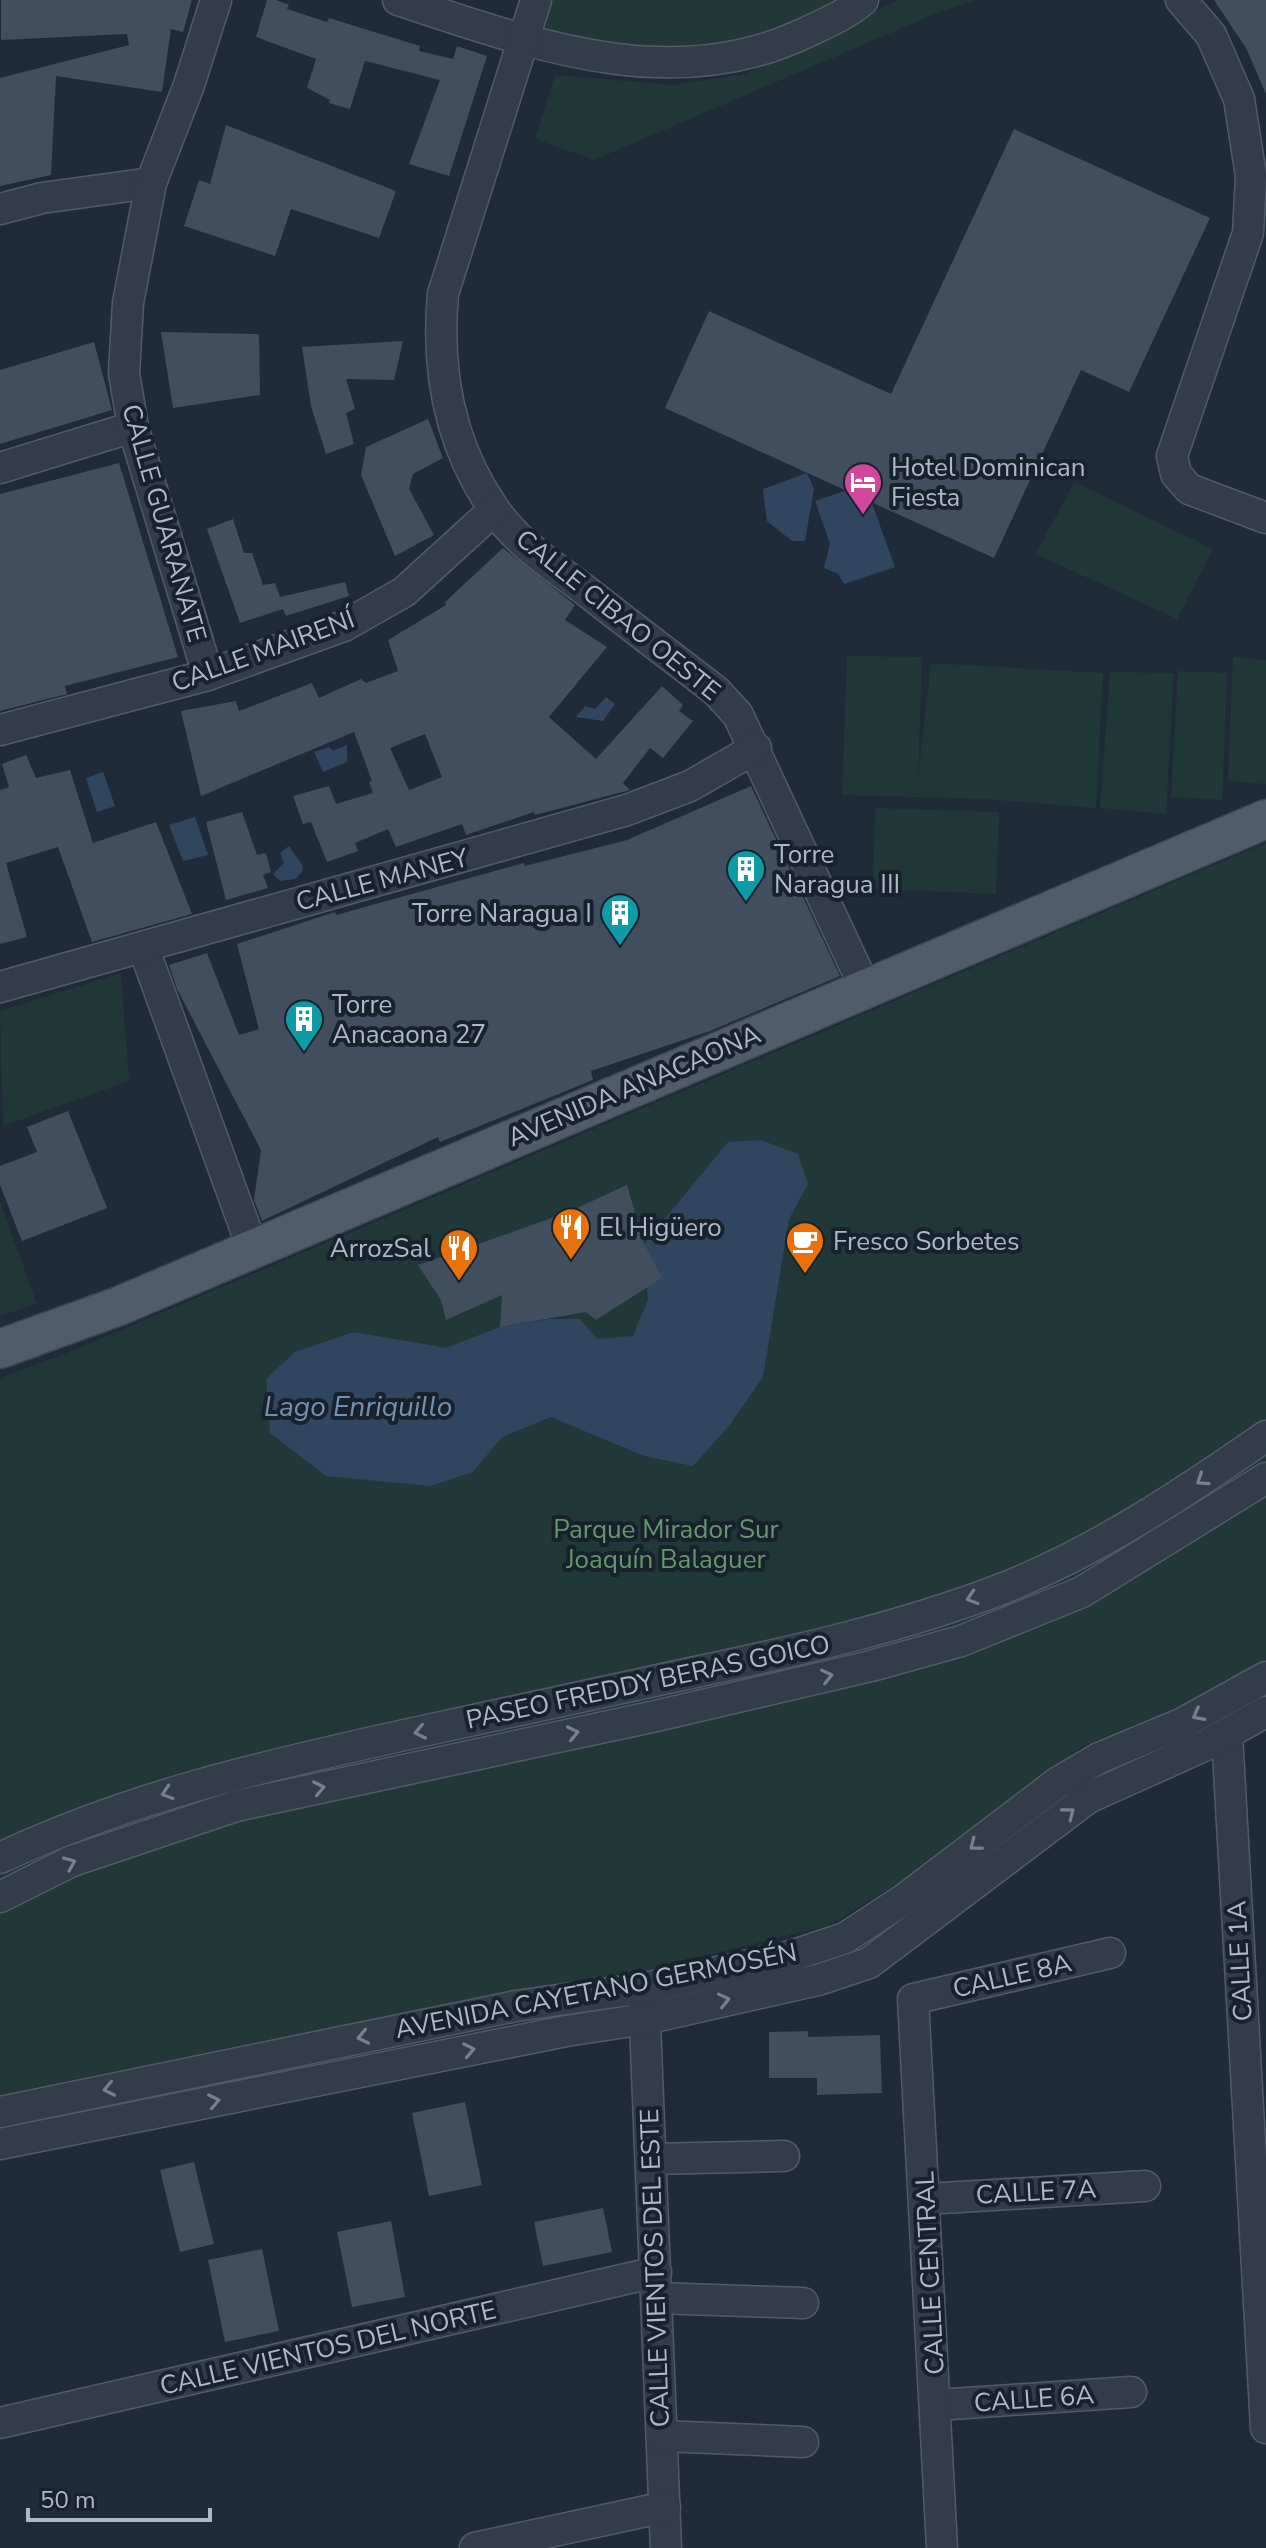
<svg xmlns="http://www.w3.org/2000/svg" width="1266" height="2548" viewBox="0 0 1266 2548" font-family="'Nunito Sans',sans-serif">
	<rect width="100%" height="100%" fill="#1f2b38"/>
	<g fill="#213839">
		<path d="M 552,0 L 844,0 C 809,15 773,36 737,46 C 673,64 605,46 543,29 Z"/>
		<path d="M 898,0 L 975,0 L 942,11 L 594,160 L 535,139 L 555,75 L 673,85 L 744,74 Z"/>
		<path d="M 1074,482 L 1213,549 L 1177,619 L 1036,554 Z"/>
		<path d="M 847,656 L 922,657 L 918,779 L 931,663 L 1103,673 L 1096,808 L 985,799 L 842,795 Z"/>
		<path d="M 1233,657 L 1266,660 L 1266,784 L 1228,781 Z"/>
		<path d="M 1178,671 L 1227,673 L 1222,800 L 1171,797 Z"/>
		<path d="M 1110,672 L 1174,673 L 1166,814 L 1100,808 Z"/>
		<path d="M 875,808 L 999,812 L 996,894 L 873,889 Z"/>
		<path d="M 1266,843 L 1266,1659 L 1212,1693 L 1083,1746 L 896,1885 L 827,1926 L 641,1971 L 251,2043 L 0,2095 L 0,1378 L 74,1350 Z"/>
		<path d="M 121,973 L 129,1081 L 3,1126 L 0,1011 Z"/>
		<path d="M 0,1201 L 37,1304 L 0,1316 Z"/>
	</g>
	<g fill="#30465f">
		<path d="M 807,473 L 814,489 L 805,541 L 792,541 L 767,521 L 763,489 Z"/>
		<path d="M 865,484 L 895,567 L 844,584 L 838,574 L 824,568 L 830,544 L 815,501 Z"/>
		<path d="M 606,697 L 615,704 L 603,721 L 576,717 L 585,706 L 595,709 Z"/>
		<path d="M 347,745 L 347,762 L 323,772 L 314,752 L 329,747 L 333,751 Z"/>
		<path d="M 103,772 L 115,806 L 97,812 L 86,778 Z"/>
		<path d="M 195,817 L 208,855 L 183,861 L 169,825 Z"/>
		<path d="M 289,846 L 303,866 L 302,872 L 295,879 L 280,881 L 273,874 L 284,863 L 280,853 Z"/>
		<path d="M 761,1140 L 798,1154 L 808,1184 L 789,1219 L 763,1377 L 728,1427 L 693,1466 L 644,1456 L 551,1417 L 502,1437 L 473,1472 L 430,1486 L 326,1476 L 270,1433 L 266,1379 L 295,1352 L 354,1332 L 446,1348 L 500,1327 L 549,1319 L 580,1319 L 597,1339 L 633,1336 L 648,1300 L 644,1244 L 728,1142 Z"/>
	</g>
	<g fill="#404e5e" fill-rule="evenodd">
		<path d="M 1,0 L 192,0 L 183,32 L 171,29 L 162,92 L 56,76 L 51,175 L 0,186 L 0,78 L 129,45 L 127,34 L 1,40 Z"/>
		<path d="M 267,0 L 276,0 L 289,5 L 287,9 L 327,22 L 329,18 L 420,46 L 419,51 L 453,59 L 457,46 L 487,56 L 449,176 L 409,164 L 440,80 L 365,61 L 350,109 L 329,103 L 330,100 L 307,88 L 316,59 L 256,37 Z"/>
		<path d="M 1214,0 L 1266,0 L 1266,94 L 1246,48 Z"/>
		<path d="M 226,125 L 396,191 L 379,238 L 291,209 L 275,256 L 184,226 L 199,180 L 210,184 Z"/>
		<path d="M 1014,129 L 1210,218 L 1129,392 L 1081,370 L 994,558 L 665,408 L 709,311 L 891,394 Z"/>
		<path d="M 161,332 L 259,334 L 260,395 L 173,408 Z"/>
		<path d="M 403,341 L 394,380 L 346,379 L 355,409 L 346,413 L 354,444 L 326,454 L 311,406 L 302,347 Z"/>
		<path d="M 94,342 L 112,410 L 0,444 L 0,370 Z"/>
		<path d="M 428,419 L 443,458 L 413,474 L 409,489 L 434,535 L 395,556 L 361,475 L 366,447 Z"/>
		<path d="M 119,463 L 178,657 L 65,686 L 67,694 L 0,711 L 0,494 Z"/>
		<path d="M 233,519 L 244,553 L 252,553 L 263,585 L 275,583 L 280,597 L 345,582 L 349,596 L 286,616 L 283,609 L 240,623 L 207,529 Z"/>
		<path d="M 503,548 L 575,605 L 565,620 L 607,647 L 549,717 L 596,759 L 662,686 L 683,705 L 679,711 L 693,721 L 663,758 L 650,748 L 623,783 L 630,790 L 535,815 L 534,812 L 466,835 L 462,824 L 396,847 L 388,829 L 355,843 L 358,851 L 327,862 L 311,822 L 303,824 L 293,796 L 329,786 L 336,804 L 373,793 L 369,782 L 372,781 L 354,732 L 201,796 L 181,711 L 236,701 L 239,711 L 312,683 L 319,698 L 361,679 L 366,683 L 398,671 L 388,640 L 446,605 L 445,602 ZM 425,734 L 442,777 L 409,790 L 390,748 Z"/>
		<path d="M 26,755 L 36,778 L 70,770 L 93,843 L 156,822 L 192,914 L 92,942 L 58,847 L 6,863 L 27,937 L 0,944 L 0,790 L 9,787 L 2,764 Z"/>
		<path d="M 751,786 L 840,976 L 710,1031 L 591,1071 L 593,1080 L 440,1142 L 438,1137 L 262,1221 L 254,1200 L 261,1150 L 177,989 L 169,965 L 207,953 L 239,1035 L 259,1029 L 237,944 L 335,912 L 336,915 L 524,863 L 525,866 L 627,840 Z"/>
		<path d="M 242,812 L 257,855 L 266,853 L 271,872 L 263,875 L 268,888 L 226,900 L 206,822 Z"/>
		<path d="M 68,1111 L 107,1208 L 22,1241 L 0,1185 L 0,1166 L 37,1152 L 27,1127 Z"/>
		<path d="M 627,1185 L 644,1244 L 662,1278 L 596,1320 L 586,1312 L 500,1327 L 502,1295 L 446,1320 L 441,1300 L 418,1265 L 566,1213 Z"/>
		<path d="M 808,2031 L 808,2037 L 880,2035 L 882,2093 L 817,2095 L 817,2078 L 769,2078 L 769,2032 Z"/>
		<path d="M 465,2102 L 482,2185 L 429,2196 L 412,2113 Z"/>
		<path d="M 194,2162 L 214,2244 L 180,2252 L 160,2170 Z"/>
		<path d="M 603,2208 L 612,2252 L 543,2266 L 534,2222 Z"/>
		<path d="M 391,2221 L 405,2297 L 352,2307 L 337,2232 Z"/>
		<path d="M 262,2249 L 279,2331 L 225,2342 L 208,2260 Z"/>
	</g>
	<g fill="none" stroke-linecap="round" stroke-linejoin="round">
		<g stroke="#505b67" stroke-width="33">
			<g id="minor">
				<path d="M 398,0 C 530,43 670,97 805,33 C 826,23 846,15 863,0"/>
				<path d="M 536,0 L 443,294 C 436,371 449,444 494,509 C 517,543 553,566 585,590 C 628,624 672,657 716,691 L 738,715 L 865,988"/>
				<path d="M 1181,0 L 1211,35 L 1239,99 L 1251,176 L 1248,233 L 1172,456 L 1176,474 L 1189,489 L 1266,518"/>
				<path d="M 0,209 L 42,198 L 151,183"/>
				<path d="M 0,468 L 133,427"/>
				<path d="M 208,675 L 133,427 L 124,373 L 128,303 L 151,183 L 189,85 L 216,0"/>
				<path d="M 0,730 L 208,675 L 344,626 L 404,592 L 494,510"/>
				<path d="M 144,949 L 252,1247"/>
				<path d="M 0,987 L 627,810 L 690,786 L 756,748"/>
				<path d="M 1227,1734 L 1266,2428"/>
				<path d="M 0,1858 C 130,1797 260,1767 400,1736 C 497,1715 594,1694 691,1673 C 796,1651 903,1627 1004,1588 C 1099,1550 1182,1494 1266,1436"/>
				<path d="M 0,1897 L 72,1861 L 236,1806 L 656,1716 L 871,1666 L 961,1641 L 1082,1592 L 1266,1478"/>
				<path d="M 644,1998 L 666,2548"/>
				<path d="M 0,2112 L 516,2006 L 644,1988 L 794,1955 L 845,1938 L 906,1898 L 1057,1783 L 1099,1758 L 1183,1723 L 1266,1677"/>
				<path d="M 0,2144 L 566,2031 L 645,2019 L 818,1980 L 869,1963 L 1088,1798 L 1206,1745 L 1266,1712"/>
				<path d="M 651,2159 L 784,2156"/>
				<path d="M 926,2199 L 1145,2186"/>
				<path d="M 657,2298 L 803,2303"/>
				<path d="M 937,2405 L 1131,2392"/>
				<path d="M 0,2423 L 656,2272"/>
				<path d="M 662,2436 L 803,2442"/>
				<path d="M 475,2548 L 665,2507"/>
				<path d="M 942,2548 L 913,1999 L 1110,1953"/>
			</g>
		</g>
		<g stroke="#3c4652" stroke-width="41">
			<path id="major" d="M 0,1349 L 119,1306 L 1266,819"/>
		</g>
		<use href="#minor" stroke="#333d49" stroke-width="30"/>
		<use href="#major" stroke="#515c69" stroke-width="38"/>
	</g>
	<defs><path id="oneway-chevron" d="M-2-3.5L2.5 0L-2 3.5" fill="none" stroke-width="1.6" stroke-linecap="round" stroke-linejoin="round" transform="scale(2)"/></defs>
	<g stroke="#76818e">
		<use href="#oneway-chevron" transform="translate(1202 1480) rotate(146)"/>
		<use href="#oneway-chevron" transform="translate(972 1598) rotate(162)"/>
		<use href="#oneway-chevron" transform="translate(827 1676) rotate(-13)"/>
		<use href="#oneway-chevron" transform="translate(1198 1715) rotate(152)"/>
		<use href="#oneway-chevron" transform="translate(420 1732) rotate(168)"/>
		<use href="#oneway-chevron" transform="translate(573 1733) rotate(-12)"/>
		<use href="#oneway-chevron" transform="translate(319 1788) rotate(-12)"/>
		<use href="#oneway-chevron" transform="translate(167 1793) rotate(162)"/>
		<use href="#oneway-chevron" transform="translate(1069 1813) rotate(-38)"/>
		<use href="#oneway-chevron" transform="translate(975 1845) rotate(142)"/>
		<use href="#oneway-chevron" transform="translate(70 1863) rotate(-23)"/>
		<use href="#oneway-chevron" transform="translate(724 2000) rotate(-13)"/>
		<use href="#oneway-chevron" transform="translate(363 2037) rotate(168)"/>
		<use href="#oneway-chevron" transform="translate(469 2050) rotate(-11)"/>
		<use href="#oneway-chevron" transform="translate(109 2089) rotate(168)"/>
		<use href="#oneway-chevron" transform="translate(214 2101) rotate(-12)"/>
	</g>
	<defs>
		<g id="hotel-pin" transform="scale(2)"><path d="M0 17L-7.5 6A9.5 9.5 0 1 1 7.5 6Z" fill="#d1479c" stroke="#18222d"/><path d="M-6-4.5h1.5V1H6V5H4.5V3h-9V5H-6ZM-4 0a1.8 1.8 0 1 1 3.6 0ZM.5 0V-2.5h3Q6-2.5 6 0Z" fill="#fff"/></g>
		<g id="building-pin" transform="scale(2)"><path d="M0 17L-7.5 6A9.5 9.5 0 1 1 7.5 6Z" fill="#0f9aa8" stroke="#18222d"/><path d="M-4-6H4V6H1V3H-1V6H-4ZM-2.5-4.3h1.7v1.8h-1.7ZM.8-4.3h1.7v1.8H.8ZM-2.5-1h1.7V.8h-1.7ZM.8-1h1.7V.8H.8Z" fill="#fff"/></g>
		<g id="restaurant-pin" transform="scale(2)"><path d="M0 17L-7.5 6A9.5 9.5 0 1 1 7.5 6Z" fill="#e8710a" stroke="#18222d"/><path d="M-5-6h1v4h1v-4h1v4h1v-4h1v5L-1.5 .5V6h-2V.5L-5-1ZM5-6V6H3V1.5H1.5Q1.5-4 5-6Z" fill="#fff"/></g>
		<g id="cafe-pin" transform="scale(2)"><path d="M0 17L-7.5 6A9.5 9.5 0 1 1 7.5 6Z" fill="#e8710a" stroke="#18222d"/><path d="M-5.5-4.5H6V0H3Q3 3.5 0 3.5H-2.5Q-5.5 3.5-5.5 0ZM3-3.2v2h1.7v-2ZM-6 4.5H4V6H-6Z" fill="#fff"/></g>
	</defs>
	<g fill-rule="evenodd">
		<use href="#hotel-pin" x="863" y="482"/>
		<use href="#building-pin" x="746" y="869"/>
		<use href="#building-pin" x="620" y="913"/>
		<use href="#building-pin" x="304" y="1019"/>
		<use href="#restaurant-pin" x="571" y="1227"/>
		<use href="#cafe-pin" x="805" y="1241"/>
		<use href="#restaurant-pin" x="459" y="1248"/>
	</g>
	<g text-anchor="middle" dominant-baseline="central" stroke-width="8" stroke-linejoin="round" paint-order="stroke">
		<g font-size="26" fill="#adb8c6" stroke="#18222d" text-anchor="start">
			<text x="891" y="467">Hotel Dominican<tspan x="891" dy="30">Fiesta</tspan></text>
			<text x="774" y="854">Torre<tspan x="774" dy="30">Naragua III</tspan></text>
			<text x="592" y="913" text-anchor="end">Torre Naragua I</text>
			<text x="332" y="1004">Torre<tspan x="332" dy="30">Anacaona 27</tspan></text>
			<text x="599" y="1227">El Higüero</text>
			<text x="833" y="1241">Fresco Sorbetes</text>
			<text x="431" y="1248" text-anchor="end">ArrozSal</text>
		</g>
		<g font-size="26" fill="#adb8c6" stroke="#18222d">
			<text transform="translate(164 523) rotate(74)">CALLE GUARANATE</text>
			<text transform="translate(618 615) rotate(39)">CALLE CIBAO OESTE</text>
			<text transform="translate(263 651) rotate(-20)">CALLE MAIRENÍ</text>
			<text transform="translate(382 880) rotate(-15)">CALLE MANEY</text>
			<text transform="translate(634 1086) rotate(-23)">AVENIDA ANACAONA</text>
			<text transform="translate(648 1682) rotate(-12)">PASEO FREDDY BERAS GOICO</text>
			<text transform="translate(1240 1961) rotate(-93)">CALLE 1A</text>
			<text transform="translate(1012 1976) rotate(-13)">CALLE 8A</text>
			<text transform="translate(596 1991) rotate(-11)">AVENIDA CAYETANO GERMOSÉN</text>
			<text transform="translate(1036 2192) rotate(-3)">CALLE 7A</text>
			<text transform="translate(655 2268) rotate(-92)">CALLE VIENTOS DEL ESTE</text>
			<text transform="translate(930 2273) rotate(-93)">CALLE CENTRAL</text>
			<text transform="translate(328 2348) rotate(-13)">CALLE VIENTOS DEL NORTE</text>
			<text transform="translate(1034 2399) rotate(-4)">CALLE 6A</text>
		</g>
		<g font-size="26" fill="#64976d" stroke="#18222d">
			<text x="666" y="1529">Parque Mirador Sur<tspan x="666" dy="30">Joaquín Balaguer</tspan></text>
		</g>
		<g font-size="28" font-style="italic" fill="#7490b0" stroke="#18222d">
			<text x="358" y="1407">Lago Enriquillo</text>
		</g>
	</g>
	<path d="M28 2508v12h182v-12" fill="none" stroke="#adb8c6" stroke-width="4"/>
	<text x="40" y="2508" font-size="24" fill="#adb8c6" stroke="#18222d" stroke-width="6" paint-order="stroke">50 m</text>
</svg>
